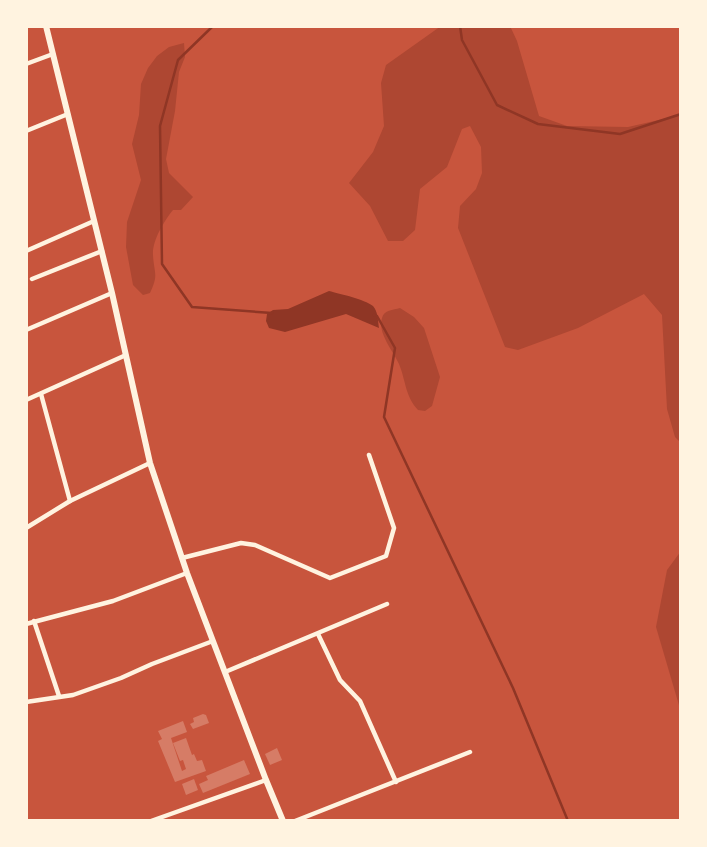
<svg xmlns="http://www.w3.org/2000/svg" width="707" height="847" viewBox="0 0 707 847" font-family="'IBM Plex Sans',sans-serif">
	<rect width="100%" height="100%" fill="#c8553d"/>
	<g fill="#ae4732">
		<path d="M 441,26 L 510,26 L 517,41 L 539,116 L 567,126 L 628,127 L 681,115 L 681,443 L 675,437 L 667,409 L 662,315 L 644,294 L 578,328 L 518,350 L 505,347 L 458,228 L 460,206 L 476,189 L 482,173 L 481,147 L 470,126 L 462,129 L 447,167 L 420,189 L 415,230 L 403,241 L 388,241 L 370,206 L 349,183 L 373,152 L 384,126 L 381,83 L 386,65 Z"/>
		<path d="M 184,43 L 185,57 L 179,72 L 175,111 L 166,159 L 169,173 L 193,197 L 181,210 L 173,210 C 164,221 152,241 153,255 C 154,274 159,274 150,293 L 143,295 L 133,285 L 126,247 L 127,222 L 141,180 L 132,144 L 139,115 L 141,84 L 148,68 L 157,56 L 169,47 Z"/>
		<path d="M 400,308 L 414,317 L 424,328 L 440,377 L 432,406 L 425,411 L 418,410 C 405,396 406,381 399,364 C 394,352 377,333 382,318 C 384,310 393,310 400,308 Z"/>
		<path d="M 681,551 L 681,712 L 656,627 L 667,570 Z"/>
	</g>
	<path fill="#8f3625" d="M 329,291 C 340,294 364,299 373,306 C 378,311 378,322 379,328 L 346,314 L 285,332 L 269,328 L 266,321 L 267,314 L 273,310 L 288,309 Z"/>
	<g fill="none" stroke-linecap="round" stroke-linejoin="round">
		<g stroke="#8f3625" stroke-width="2.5">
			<path d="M 213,26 L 178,60 L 160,126 L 162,264 L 192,307 L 272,313"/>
			<path d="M 460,26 L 462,40 L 497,105 L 538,124 L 620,134 L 681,114"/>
			<path d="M 374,315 L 377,316 L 395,348 L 384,417 L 513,688 L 568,821"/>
		</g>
	</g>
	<g fill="#d67c66">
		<path d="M 203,714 L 206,715 L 209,723 L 193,729 L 190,724 L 194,722 L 193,718 Z"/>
		<path d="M 183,721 L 187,732 L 171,738 L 182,771 L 186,769 L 183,760 L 180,761 L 173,743 L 186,738 L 192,755 L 194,754 L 197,761 L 202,760 L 206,771 L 175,782 L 158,741 L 162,739 L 158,731 Z"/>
		<path d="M 277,748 L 282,760 L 270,765 L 265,754 Z"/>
		<path d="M 244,760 L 250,774 L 203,793 L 199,784 L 208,780 L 206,776 Z"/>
		<path d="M 194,779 L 198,790 L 186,795 L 182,784 Z"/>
	</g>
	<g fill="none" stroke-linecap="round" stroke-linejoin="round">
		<g stroke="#fff3e0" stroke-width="4.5">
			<path d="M 26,64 L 53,54"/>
			<path d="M 26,131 L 68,114"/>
			<path d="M 26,251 L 94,221"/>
			<path d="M 32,279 L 102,251"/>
			<path d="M 26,330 L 112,293"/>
			<path d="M 41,394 L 70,501"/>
			<path d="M 26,400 L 126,355"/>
			<path d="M 26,528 L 70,501 L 150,463"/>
			<path d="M 182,558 L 241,543 L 255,545 L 330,578 L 386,556 L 394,528 L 369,455"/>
			<path d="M 34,621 L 59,696"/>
			<path d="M 26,624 L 113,601 L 187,573"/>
			<path d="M 318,634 L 340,680 L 360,701 L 396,782"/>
			<path d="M 225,672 L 387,604"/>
			<path d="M 26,702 L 73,695 L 121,678 L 152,664 L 213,641"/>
			<path d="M 151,821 L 266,780"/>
			<path d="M 295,821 L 470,752"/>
		</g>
		<path stroke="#fff3e0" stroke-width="6" d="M 46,26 L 112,293 L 150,463 L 187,573 L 266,780 L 283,821"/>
	</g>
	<rect width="707" height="847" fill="none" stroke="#fff3e0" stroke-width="56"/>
</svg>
